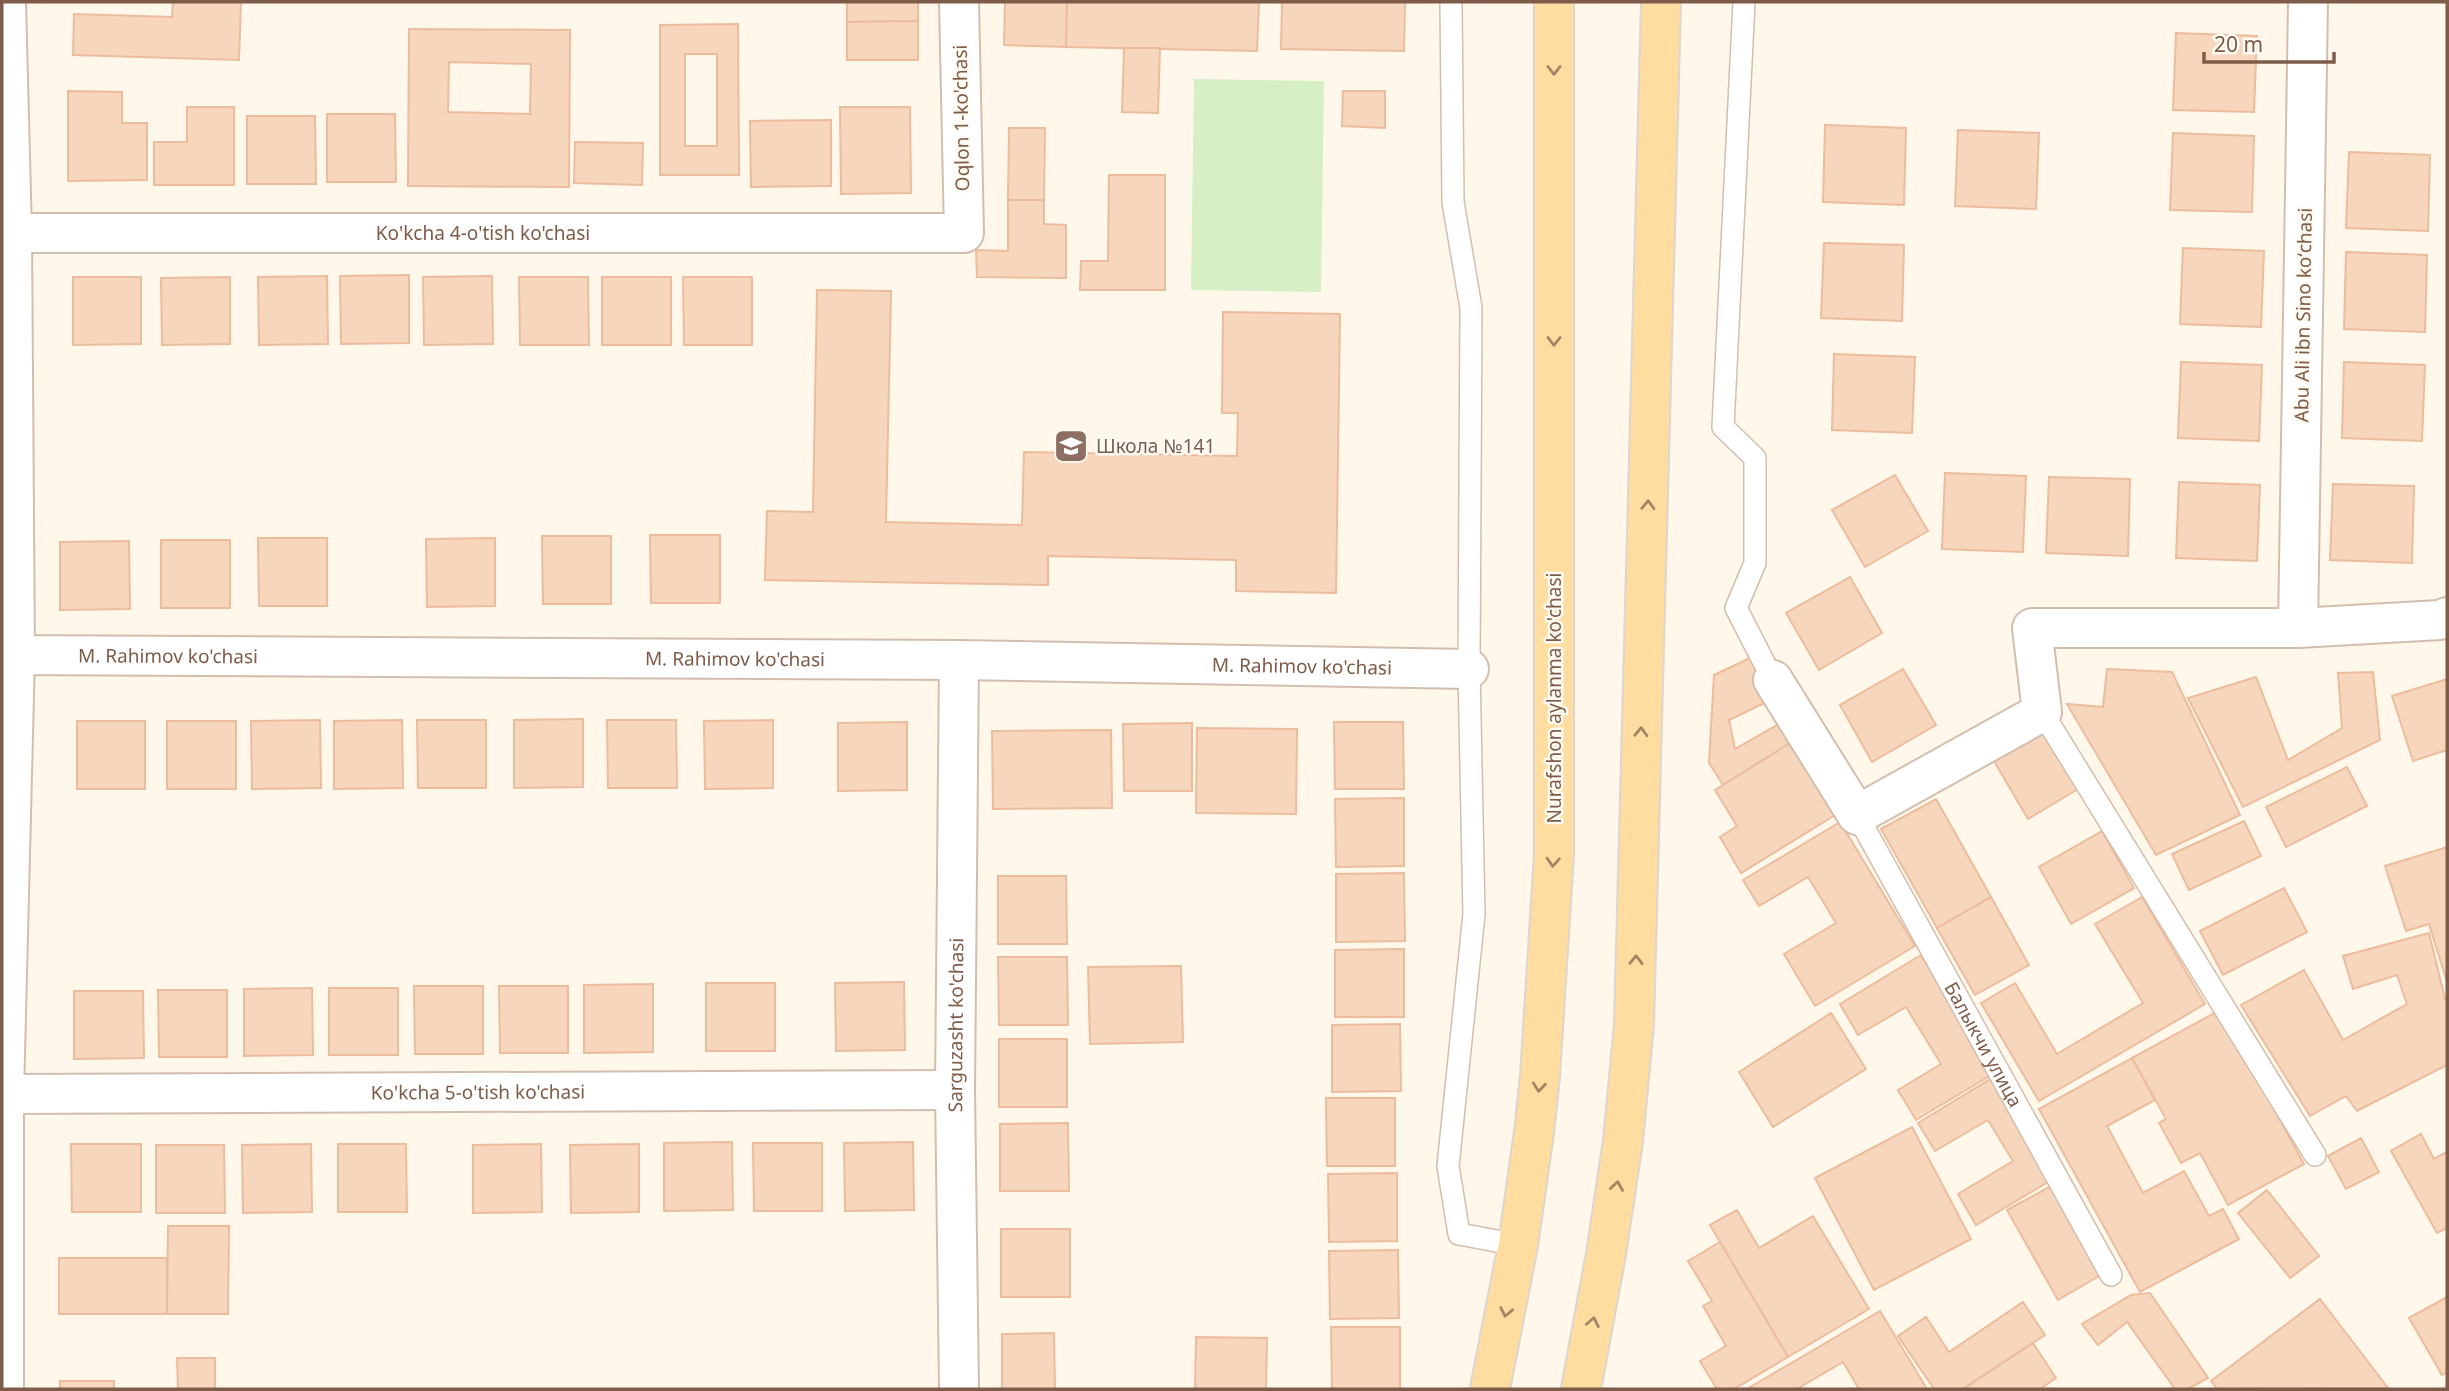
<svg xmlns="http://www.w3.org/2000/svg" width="2449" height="1391" viewBox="0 0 2449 1391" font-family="'Noto Sans',sans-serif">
	<rect width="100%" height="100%" fill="#fff7ea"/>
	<path fill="#d6efc5" d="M 1194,79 L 1324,81 L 1321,292 L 1191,290 Z"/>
	<g fill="#f7d6be" stroke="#ecbc9d" stroke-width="2" fill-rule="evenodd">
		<path d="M 173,2 L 241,2 L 239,60 L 73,55 L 74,14 L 172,17 Z"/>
		<path d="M 847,2 L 918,2 L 918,21 L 847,22 Z"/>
		<path d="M 1005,2 L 1067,2 L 1066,47 L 1004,45 Z"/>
		<path d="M 1067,2 L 1259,2 L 1257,51 L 1066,47 Z"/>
		<path d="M 1282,2 L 1405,2 L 1404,51 L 1281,49 Z"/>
		<path d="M 918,21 L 918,60 L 847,60 L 847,22 Z"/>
		<path d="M 738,24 L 739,175 L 660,175 L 660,25 ZM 685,54 L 717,54 L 717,146 L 685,146 Z"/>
		<path d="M 409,29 L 570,30 L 569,187 L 408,186 ZM 449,62 L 531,64 L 530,114 L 448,112 Z"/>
		<path d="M 2176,33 L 2257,36 L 2254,112 L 2173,110 Z"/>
		<path d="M 1124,48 L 1160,48 L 1158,113 L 1122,112 Z"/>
		<path d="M 68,91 L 122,92 L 122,123 L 147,123 L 147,180 L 68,181 Z"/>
		<path d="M 1343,91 L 1385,91 L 1385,128 L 1342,126 Z"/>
		<path d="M 187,107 L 234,107 L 234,185 L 154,185 L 154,142 L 187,142 Z"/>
		<path d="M 840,107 L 910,107 L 911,193 L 841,194 Z"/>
		<path d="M 327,114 L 395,114 L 396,182 L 327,182 Z"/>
		<path d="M 247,116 L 315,116 L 316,184 L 247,184 Z"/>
		<path d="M 831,120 L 831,186 L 751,187 L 750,121 Z"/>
		<path d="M 1825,125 L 1906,128 L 1904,205 L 1823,202 Z"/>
		<path d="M 1009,128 L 1045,128 L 1044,200 L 1008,200 Z"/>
		<path d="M 1958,130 L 2039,133 L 2036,209 L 1955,206 Z"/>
		<path d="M 2173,133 L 2254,136 L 2252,212 L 2170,210 Z"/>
		<path d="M 575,142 L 643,143 L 642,185 L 574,183 Z"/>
		<path d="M 2349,152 L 2430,155 L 2428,231 L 2346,228 Z"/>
		<path d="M 1109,175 L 1165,175 L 1165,290 L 1080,290 L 1081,261 L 1108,261 Z"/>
		<path d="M 1008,200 L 1044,200 L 1044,224 L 1066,225 L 1066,278 L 977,277 L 976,250 L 1008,251 Z"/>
		<path d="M 1824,243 L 1904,245 L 1902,321 L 1821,318 Z"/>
		<path d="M 2183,248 L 2264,251 L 2261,327 L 2180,324 Z"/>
		<path d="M 2346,252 L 2427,255 L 2425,332 L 2344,329 Z"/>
		<path d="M 409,275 L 409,343 L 341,344 L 340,276 Z"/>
		<path d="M 327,276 L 328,344 L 259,345 L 258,277 Z"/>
		<path d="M 492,276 L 493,344 L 424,345 L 423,277 Z"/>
		<path d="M 73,277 L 141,277 L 141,344 L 73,345 Z"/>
		<path d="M 230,277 L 230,344 L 162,345 L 161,278 Z"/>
		<path d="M 519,277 L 588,277 L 589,345 L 520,345 Z"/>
		<rect x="602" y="277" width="69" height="68"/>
		<path d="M 683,277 L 752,277 L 752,345 L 684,345 Z"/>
		<path d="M 817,290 L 891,291 L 886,522 L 1022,525 L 1024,452 L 1237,456 L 1238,413 L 1222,413 L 1223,312 L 1340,314 L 1336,593 L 1236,591 L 1236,560 L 1048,556 L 1048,585 L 765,580 L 767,511 L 813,512 Z"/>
		<path d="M 1834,354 L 1915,357 L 1912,433 L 1832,430 Z"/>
		<path d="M 2181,362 L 2262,365 L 2259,441 L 2178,438 Z"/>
		<path d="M 2344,362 L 2425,365 L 2422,441 L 2342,438 Z"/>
		<path d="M 1945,473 L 2026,476 L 2023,552 L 1942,549 Z"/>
		<path d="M 1895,475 L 1928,531 L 1865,567 L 1832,510 Z"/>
		<path d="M 2049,477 L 2130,479 L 2128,556 L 2046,553 Z"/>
		<path d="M 2179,482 L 2260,485 L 2257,561 L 2176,558 Z"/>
		<path d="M 2333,484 L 2414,486 L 2412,563 L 2330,560 Z"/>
		<path d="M 650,535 L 720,535 L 720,603 L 651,603 Z"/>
		<path d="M 542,536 L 611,536 L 611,604 L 543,604 Z"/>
		<path d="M 258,538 L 327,538 L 327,606 L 259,606 Z"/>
		<path d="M 495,538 L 495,606 L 427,607 L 426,539 Z"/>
		<rect x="161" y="540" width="69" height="68"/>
		<path d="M 129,541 L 130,609 L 60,610 L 60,542 Z"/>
		<path d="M 1850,577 L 1882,633 L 1819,670 L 1786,613 Z"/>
		<path d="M 1750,658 L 1775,698 L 1729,720 L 1735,749 L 1784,721 L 1795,740 L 1723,785 L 1709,763 L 1714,675 Z"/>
		<path d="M 1903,669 L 1936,725 L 1872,762 L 1840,705 Z"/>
		<path d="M 2107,669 L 2172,672 L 2240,815 L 2156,855 L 2067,704 L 2103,707 Z"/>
		<path d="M 2373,672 L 2380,740 L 2243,807 L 2188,698 L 2256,677 L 2288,760 L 2342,728 L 2338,673 Z"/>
		<path d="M 2447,679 L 2447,750 L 2413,761 L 2392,696 Z"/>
		<path d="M 583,719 L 583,787 L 514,788 L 514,720 Z"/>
		<path d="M 320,720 L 321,788 L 252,789 L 251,721 Z"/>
		<path d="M 402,720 L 403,788 L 334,789 L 334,721 Z"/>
		<path d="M 417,720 L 486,720 L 486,788 L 418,788 Z"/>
		<path d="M 607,720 L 676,720 L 677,788 L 608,788 Z"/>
		<path d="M 773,720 L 773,788 L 705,789 L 704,721 Z"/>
		<rect x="77" y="721" width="68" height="68"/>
		<rect x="167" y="721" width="69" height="68"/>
		<path d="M 907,722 L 907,790 L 838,791 L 838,723 Z"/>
		<path d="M 1334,722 L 1403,722 L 1404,789 L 1335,789 Z"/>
		<path d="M 1192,723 L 1192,791 L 1124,791 L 1123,724 Z"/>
		<path d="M 1197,728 L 1297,729 L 1296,814 L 1196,813 Z"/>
		<path d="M 1111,730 L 1112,808 L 993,809 L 992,731 Z"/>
		<path d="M 2044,732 L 2078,789 L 2028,819 L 1994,761 Z"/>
		<path d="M 1795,740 L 1840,812 L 1741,873 L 1720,837 L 1737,826 L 1715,790 Z"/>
		<path d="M 2347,767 L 2367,806 L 2286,847 L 2266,807 Z"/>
		<path d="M 1404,798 L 1404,866 L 1336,867 L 1335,799 Z"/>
		<path d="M 1936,799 L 1991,897 L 1937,928 L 1881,829 Z"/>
		<path d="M 2244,821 L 2261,856 L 2189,890 L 2172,854 Z"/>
		<path d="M 1840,822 L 1915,946 L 1815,1006 L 1784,954 L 1836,923 L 1808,877 L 1759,906 L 1743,880 Z"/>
		<path d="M 2102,831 L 2134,888 L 2071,924 L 2039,867 Z"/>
		<path d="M 2447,847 L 2447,982 L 2429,924 L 2406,931 L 2385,866 Z"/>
		<path d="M 1404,873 L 1405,941 L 1336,942 L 1336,874 Z"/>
		<path d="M 998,876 L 1066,876 L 1067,944 L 998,944 Z"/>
		<path d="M 2284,888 L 2307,932 L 2223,975 L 2200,931 Z"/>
		<path d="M 1991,897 L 2029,965 L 1975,995 L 1937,928 Z"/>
		<path d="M 2142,897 L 2205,1004 L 2039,1101 L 1981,1003 L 2015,983 L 2057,1054 L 2143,1003 L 2095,924 Z"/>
		<path d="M 2429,933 L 2445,999 L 2447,998 L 2447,1065 L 2357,1111 L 2346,1096 L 2310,1116 L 2241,1005 L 2304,970 L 2343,1040 L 2407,1004 L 2397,975 L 2353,989 L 2343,956 Z"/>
		<path d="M 1404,949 L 1404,1017 L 1335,1017 L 1335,950 Z"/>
		<path d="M 1921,955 L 1993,1074 L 1916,1120 L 1898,1090 L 1941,1064 L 1906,1007 L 1858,1035 L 1840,1004 Z"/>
		<path d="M 998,957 L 1067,957 L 1068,1025 L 999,1025 Z"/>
		<path d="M 1181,966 L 1183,1042 L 1090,1044 L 1088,967 Z"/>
		<path d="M 904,982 L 905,1050 L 836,1051 L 835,983 Z"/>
		<rect x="706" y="983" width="69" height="68"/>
		<path d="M 653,984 L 653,1052 L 584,1053 L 584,985 Z"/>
		<path d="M 414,986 L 483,986 L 483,1054 L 415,1054 Z"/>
		<path d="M 499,986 L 568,986 L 568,1053 L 500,1053 Z"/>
		<path d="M 312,988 L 313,1055 L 244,1056 L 244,989 Z"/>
		<rect x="329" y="988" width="69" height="67"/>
		<path d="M 158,990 L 227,990 L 227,1057 L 159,1057 Z"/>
		<path d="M 74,991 L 143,991 L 144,1058 L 74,1059 Z"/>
		<path d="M 2220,1010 L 2304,1164 L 2228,1205 L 2200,1153 L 2181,1163 L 2159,1123 L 2166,1119 L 2132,1058 Z"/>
		<path d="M 1831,1013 L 1866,1069 L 1773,1127 L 1739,1072 Z"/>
		<path d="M 1400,1024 L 1401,1091 L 1332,1092 L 1332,1025 Z"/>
		<rect x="999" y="1039" width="68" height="68"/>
		<path d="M 2132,1058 L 2155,1100 L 2107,1126 L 2143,1193 L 2184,1171 L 2209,1216 L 2223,1209 L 2239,1239 L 2140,1292 L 2039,1109 Z"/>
		<path d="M 1992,1078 L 2053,1179 L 1976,1225 L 1958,1194 L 2013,1161 L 1988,1120 L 1935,1151 L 1918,1123 Z"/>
		<path d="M 1326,1098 L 1395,1098 L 1395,1166 L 1327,1166 Z"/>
		<path d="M 1068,1123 L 1069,1191 L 1000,1191 L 1000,1124 Z"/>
		<path d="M 1912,1127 L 1971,1239 L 1874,1290 L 1815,1178 Z"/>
		<path d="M 2421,1134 L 2434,1159 L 2447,1152 L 2447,1228 L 2437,1233 L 2391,1151 Z"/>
		<path d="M 2361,1138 L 2379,1172 L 2346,1189 L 2328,1156 Z"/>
		<path d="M 732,1142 L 733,1210 L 664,1211 L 664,1143 Z"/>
		<path d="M 913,1142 L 914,1210 L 845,1211 L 844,1143 Z"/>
		<path d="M 753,1143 L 822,1143 L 822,1211 L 754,1211 Z"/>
		<path d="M 71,1144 L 141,1144 L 141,1212 L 72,1212 Z"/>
		<path d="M 311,1144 L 312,1212 L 243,1213 L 242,1145 Z"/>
		<path d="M 338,1144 L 406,1144 L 407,1212 L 338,1212 Z"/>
		<path d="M 541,1144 L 542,1212 L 473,1213 L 473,1145 Z"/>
		<path d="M 639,1144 L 639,1212 L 571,1213 L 570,1145 Z"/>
		<path d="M 156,1145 L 224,1145 L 225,1213 L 156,1213 Z"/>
		<path d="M 1397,1173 L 1397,1241 L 1329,1242 L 1328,1174 Z"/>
		<path d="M 2051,1186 L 2101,1275 L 2058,1300 L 2007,1210 Z"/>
		<path d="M 2267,1190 L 2319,1256 L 2290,1278 L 2238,1213 Z"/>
		<path d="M 1737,1210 L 1759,1248 L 1813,1216 L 1869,1309 L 1788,1357 L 1710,1225 Z"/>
		<path d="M 168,1226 L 229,1226 L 228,1314 L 167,1314 Z"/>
		<rect x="1001" y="1229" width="69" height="68"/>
		<path d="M 1720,1242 L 1788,1357 L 1734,1389 L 1717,1389 L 1700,1361 L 1726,1346 L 1703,1306 L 1712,1301 L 1688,1261 Z"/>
		<path d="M 1398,1250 L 1399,1318 L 1330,1319 L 1329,1251 Z"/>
		<rect x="59" y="1258" width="108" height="56"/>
		<path d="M 2150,1293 L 2208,1378 L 2188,1389 L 2175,1389 L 2127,1322 L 2098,1345 L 2082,1324 L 2131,1295 Z"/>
		<path d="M 2447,1297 L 2447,1372 L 2442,1375 L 2409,1318 Z"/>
		<path d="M 2320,1299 L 2388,1388 L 2217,1389 L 2211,1381 Z"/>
		<path d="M 2023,1302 L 2045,1335 L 1963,1389 L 1934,1389 L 1898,1336 L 1926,1317 L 1949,1352 Z"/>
		<path d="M 1880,1311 L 1927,1389 L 1859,1389 L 1843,1362 L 1797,1389 L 1747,1389 Z"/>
		<path d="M 1331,1327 L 1400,1327 L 1400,1389 L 1332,1389 Z"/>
		<path d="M 1054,1333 L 1055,1389 L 1002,1389 L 1002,1334 Z"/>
		<path d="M 1196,1337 L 1267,1338 L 1266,1389 L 1195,1389 Z"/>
		<path d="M 2033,1343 L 2056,1378 L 2040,1389 L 1963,1389 Z"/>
		<path d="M 177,1358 L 215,1358 L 215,1389 L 178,1389 Z"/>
		<rect x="60" y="1381" width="54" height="8"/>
	</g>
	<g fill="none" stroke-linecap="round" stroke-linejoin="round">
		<g stroke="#d3bead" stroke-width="24">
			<g id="service">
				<path d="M 1451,2 L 1453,202 L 1471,308 L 1469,669 L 1474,914 L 1448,1166 L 1459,1234 L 1518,1245"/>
				<path d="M 1744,2 L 1723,427 L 1755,458 L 1755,563 L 1736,608 L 1773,680"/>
				<path d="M 2042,712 L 2315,1155"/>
				<path id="s1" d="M 1857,815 L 2111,1275"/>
			</g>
		</g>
		<g stroke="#d3bead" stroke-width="42">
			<g id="minor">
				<path id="s2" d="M 2,233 L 964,233 L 959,2"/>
				<path d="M 2298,628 L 2308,2"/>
				<path id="s3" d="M 2,655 L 959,660 L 1469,669"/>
				<path d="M 1773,680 L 1857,815 L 2042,712 L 2032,628 L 2298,628 L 2440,620 L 2447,617"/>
				<path id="s4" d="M 2,1094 L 955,1090"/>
				<path d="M 4,1389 L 4,1094 L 15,655 L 12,233 L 6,2"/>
				<path id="s5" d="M 959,1389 L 955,1090 L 959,660"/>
			</g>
		</g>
		<g stroke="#ddd5d0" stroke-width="42">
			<g id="primary">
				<path d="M 1490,1389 L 1518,1245 L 1534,1132 L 1540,1076 L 1554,854 L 1554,2"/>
				<path d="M 1581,1389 L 1606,1254 L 1623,1141 L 1634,1024 L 1661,2"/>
			</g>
		</g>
		<use href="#service" stroke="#fff" stroke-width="21"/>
		<use href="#minor" stroke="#fff" stroke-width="38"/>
		<use href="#primary" stroke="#ffdda0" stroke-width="38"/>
	</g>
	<defs><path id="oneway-chevron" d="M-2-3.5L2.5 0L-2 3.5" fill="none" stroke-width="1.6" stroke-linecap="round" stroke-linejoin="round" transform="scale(1.75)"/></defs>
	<g stroke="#a58363">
		<use href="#oneway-chevron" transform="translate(1554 70) rotate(90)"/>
		<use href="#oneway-chevron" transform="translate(1554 341) rotate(90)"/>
		<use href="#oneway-chevron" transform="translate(1648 505) rotate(-88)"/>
		<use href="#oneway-chevron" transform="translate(1641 732) rotate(-88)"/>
		<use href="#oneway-chevron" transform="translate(1553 862) rotate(93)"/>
		<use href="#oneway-chevron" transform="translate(1636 960) rotate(-89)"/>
		<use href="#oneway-chevron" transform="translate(1539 1087) rotate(96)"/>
		<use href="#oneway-chevron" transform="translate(1617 1186) rotate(-81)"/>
		<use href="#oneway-chevron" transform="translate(1506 1312) rotate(101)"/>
		<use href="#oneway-chevron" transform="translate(1593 1322) rotate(-79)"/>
	</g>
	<defs>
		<g id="school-square" transform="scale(1.75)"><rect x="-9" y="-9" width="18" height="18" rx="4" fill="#8d6e63" stroke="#fffaf2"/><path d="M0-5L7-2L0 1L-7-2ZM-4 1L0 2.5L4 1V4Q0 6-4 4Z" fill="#fff"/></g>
	</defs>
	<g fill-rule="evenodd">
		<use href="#school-square" x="1071" y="446"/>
	</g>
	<g text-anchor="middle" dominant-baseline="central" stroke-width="5" stroke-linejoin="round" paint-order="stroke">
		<g font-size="19" fill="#7e5c49" stroke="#fffaf2">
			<text transform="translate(961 118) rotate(-91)">Oqlon 1-ko'chasi</text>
			<text stroke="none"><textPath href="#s2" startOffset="481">Ko'kcha 4-o'tish ko'chasi</textPath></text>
			<text transform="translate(2303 315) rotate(-89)">Abu Ali ibn Sino koʻchasi</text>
			<text stroke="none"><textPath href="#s3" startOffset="166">M. Rahimov ko'chasi</textPath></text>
			<text stroke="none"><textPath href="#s3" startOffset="733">M. Rahimov ko'chasi</textPath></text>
			<text stroke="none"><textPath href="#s3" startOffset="1300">M. Rahimov ko'chasi</textPath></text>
			<text transform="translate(1554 698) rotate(-90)">Nurafshon aylanma ko'chasi</text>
			<text stroke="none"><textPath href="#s5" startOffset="364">Sarguzasht ko'chasi</textPath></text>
			<text stroke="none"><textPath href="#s1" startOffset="262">Балыкчи улица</textPath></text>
			<text stroke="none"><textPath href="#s4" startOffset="476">Ko'kcha 5-o'tish ko'chasi</textPath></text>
		</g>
		<g font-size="19" fill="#785e54" stroke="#fffaf2" text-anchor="start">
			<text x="1096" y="446">Школа №141</text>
		</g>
	</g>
	<rect width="2449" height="1391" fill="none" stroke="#7e5c49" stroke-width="7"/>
	<path d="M2204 52v10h130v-10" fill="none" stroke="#7e5c49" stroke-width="3.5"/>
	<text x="2214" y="52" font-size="21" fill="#7e5c49" stroke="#fffaf2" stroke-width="5" paint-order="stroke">20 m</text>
</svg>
